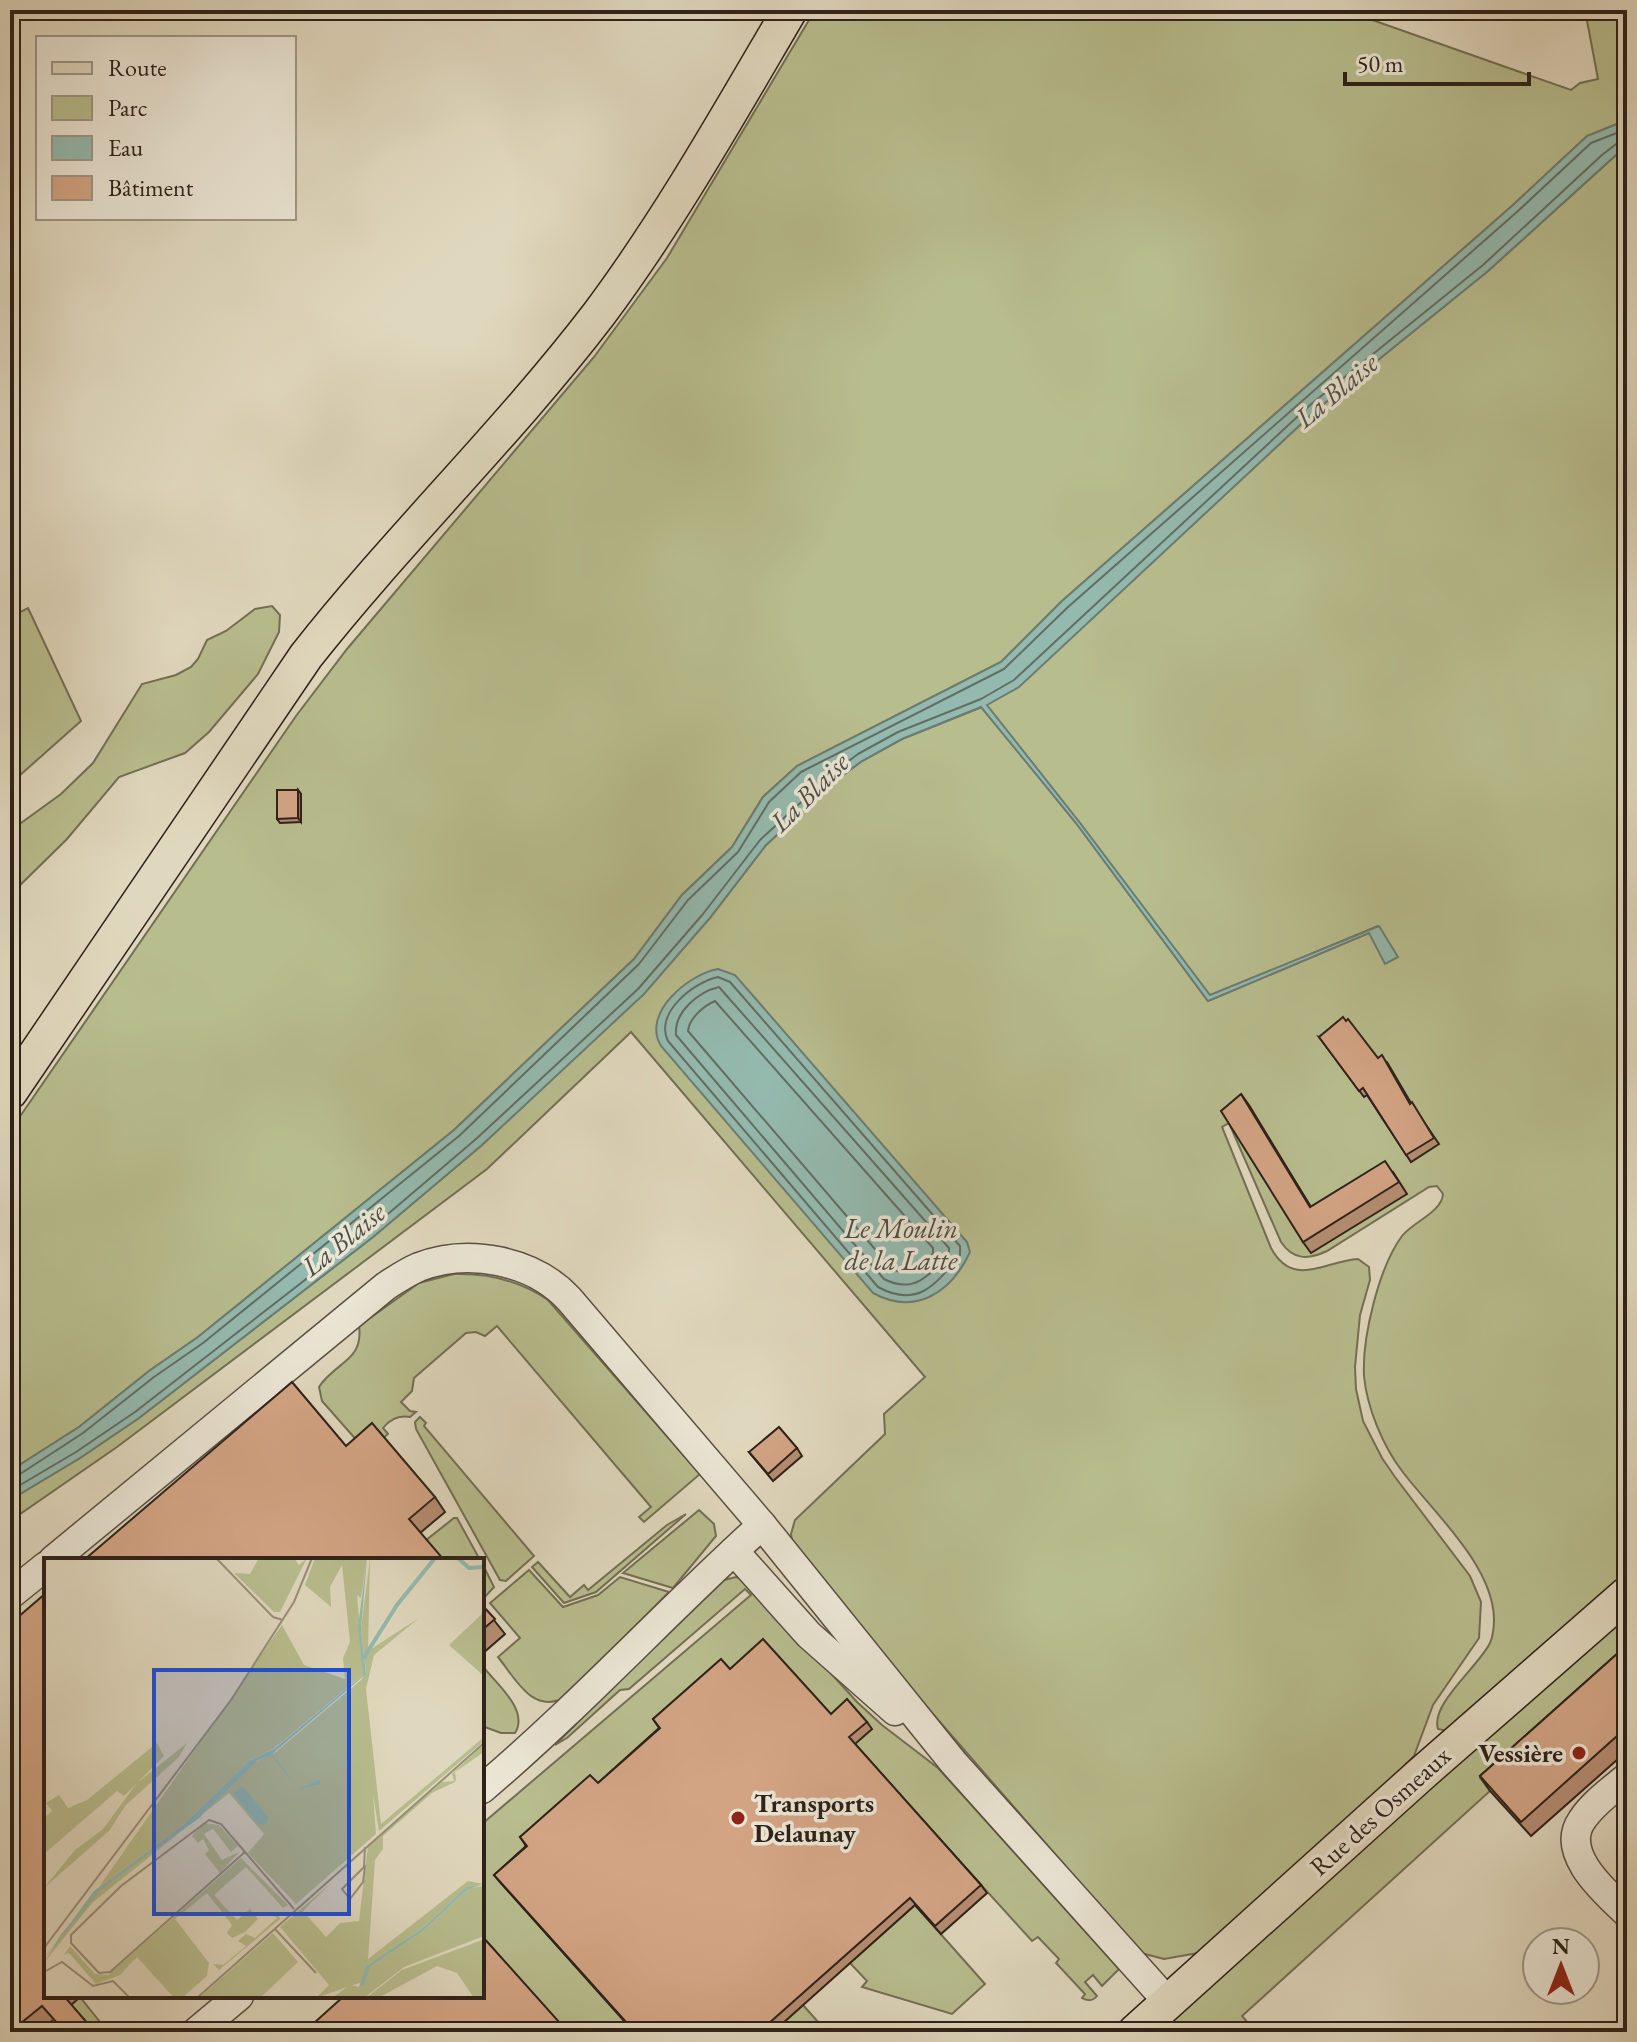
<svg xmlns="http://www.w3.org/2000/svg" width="1637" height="2042" viewBox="0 0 1637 2042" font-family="'EB Garamond',serif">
	<rect width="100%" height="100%" fill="#e0d8be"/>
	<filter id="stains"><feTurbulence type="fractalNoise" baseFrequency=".0025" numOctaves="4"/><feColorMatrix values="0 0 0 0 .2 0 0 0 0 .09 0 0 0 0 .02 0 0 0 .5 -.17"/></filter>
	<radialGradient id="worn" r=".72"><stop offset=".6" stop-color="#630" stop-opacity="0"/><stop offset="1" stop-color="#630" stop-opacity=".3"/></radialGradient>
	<g fill="#b8bd8e" stroke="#736f54" stroke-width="2">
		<path d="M 815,10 L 1344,10 L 1571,90 L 1580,83 L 1598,79 L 1585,10 L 1627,10 L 1627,120 L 1587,136 L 1513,205 L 1062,601 L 1001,662 L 797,766 L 763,797 L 732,847 L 682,895 L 634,959 L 454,1130 L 198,1337 L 149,1371 L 79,1427 L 10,1471 L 10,1131 L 296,716 L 347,649 L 594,357 L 667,258 Z"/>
		<path d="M 1627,145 L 1627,1580 L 1447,1731 L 1438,1729 C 1430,1704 1479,1666 1490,1643 C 1493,1636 1494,1627 1494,1619 C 1493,1565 1433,1512 1402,1471 C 1383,1446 1367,1408 1364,1376 C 1362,1337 1379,1267 1402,1236 C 1413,1222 1442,1212 1443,1194 L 1437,1186 L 1429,1187 L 1327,1251 C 1308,1260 1293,1260 1281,1242 L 1229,1123 L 1222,1127 L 1271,1248 C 1293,1289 1325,1261 1358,1259 L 1369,1267 L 1370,1280 L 1360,1315 L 1355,1367 L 1356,1389 L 1363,1421 L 1382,1458 L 1395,1477 L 1470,1576 L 1481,1602 L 1479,1638 L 1433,1705 L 1414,1756 L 1365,1806 L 1198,1953 L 1164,1959 L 1141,1953 L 806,1568 L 793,1547 L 791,1534 L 795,1520 L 885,1434 L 884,1414 L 925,1377 L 631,1032 L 487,1169 L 117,1447 L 10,1521 L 10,1500 L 80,1458 L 139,1418 L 373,1237 L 482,1145 L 581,1051 L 709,919 L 766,845 L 839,778 L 862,761 L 902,739 L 982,707 L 1076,823 L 1208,1001 L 1369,933 L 1378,926 L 1210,996 L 1080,823 L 986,705 L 1019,686 L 1315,411 L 1488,271 Z"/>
		<path d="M 272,606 L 280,615 L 279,632 L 258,674 L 209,732 L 185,753 L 119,777 L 67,839 L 10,895 L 10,831 L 61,794 L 93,763 L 142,684 L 176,675 L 191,667 L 198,659 L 207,640 L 226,631 L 255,609 Z"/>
		<path d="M 28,608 L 81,721 L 10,784 L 10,617 Z"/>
		<path d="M 454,1274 C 488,1273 519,1280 548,1300 L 700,1474 L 644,1522 L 639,1517 L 651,1507 L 497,1326 L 485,1336 L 476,1332 L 466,1333 L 414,1378 L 412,1391 L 401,1402 L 410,1411 L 416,1412 L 410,1417 C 399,1415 390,1419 383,1428 L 388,1434 L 367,1452 L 322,1401 L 319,1387 C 335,1362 364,1361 359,1326 L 419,1283 Z"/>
		<path d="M 420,1417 L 426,1423 L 424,1426 L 534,1556 L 506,1581 L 500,1580 L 416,1429 L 415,1422 Z"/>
		<path d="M 699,1510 L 714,1524 L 716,1536 L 673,1588 L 623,1573 Z"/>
		<path d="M 686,1514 L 596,1592 L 564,1603 L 532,1567 L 538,1562 L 570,1597 L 584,1585 L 588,1590 L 667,1525 Z"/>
		<path d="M 454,1518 L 457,1518 L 480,1560 L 441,1560 L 425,1541 Z"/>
		<path d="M 482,1563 L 494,1587 L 482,1600 Z"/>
		<path d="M 529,1570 L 563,1607 L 598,1595 L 620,1577 L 669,1592 L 564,1698 C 532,1714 515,1678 498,1657 L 520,1638 L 490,1603 Z"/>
		<path d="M 736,1577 L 742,1579 L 755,1590 L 857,1702 L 882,1725 L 938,1768 L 1119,1969 L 1102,1986 L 1093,1975 L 1085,1982 L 1097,1996 C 1093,2001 1087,2001 1082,1998 L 1085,1994 L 1056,1963 L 1059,1959 L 1038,1937 L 1032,1941 L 854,1745 L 836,1721 L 665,1735 L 525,1845 L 532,1853 L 500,1882 L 634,2032 L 565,2032 L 482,1939 L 482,1824 L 751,1595 L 745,1589 L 629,1689 L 620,1690 L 567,1738 L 555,1745 L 720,1581 Z"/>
		<path d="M 1627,1609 L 1627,1647 L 1480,1778 L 1490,1791 L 1242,2016 L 1256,2032 L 1166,2032 L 1176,2014 Z"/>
		<path d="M 485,1669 C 498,1685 529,1711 515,1733 L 501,1733 L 482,1726 L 482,1671 Z"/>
		<path d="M 915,1905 L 985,1984 L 952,2014 L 862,1987 L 867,1981 L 850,1963 Z"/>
		<path d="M 80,1997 L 108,2032 L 93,2032 L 62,2013 Z"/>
		<path d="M 803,2005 L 827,2032 L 773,2032 Z"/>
		<path d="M 997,2023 L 1010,2025 L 1030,2032 L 976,2032 Z"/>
	</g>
	<g fill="#94baaf" stroke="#6b7d73" stroke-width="2">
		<path d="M 1627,120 L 1627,145 L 1488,271 L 1315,411 L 1019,687 L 987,705 L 1080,823 L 1210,995 L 1379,926 L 1398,957 L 1385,964 L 1369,933 L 1208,1001 L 1076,823 L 981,707 L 902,739 L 862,761 L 839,778 L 766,845 L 709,919 L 644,994 L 482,1145 L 373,1237 L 139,1418 L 80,1458 L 10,1500 L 10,1471 L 79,1427 L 149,1371 L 198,1337 L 454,1130 L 634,959 L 682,895 L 732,847 L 763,797 L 797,766 L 1001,662 L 1062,601 L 1513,205 L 1587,136 Z"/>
		<path d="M 718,969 L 735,975 L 967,1242 L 970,1252 C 951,1293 915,1316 873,1293 L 661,1046 C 641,1013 689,974 718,969 Z"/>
	</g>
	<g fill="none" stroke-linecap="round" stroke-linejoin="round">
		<g stroke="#616e64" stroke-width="2">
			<path d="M 718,977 L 730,982 L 960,1246 L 960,1255 C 936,1284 918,1309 878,1287 L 668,1041 C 654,1013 694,982 718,977 Z"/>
			<path d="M 719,987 L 949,1248 L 949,1253 C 931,1274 914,1295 884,1279 L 676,1035 C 674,1012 698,992 719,987 Z"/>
			<path d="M 715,1001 L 933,1248 L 933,1253 C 921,1268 912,1278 892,1269 L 688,1031 C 689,1019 703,1006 715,1001 Z"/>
			<path d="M 10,1478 L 17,1476 L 83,1433 L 154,1377 L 203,1343 L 459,1136 L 639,964 L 688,900 L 738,852 L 769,802 L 801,772 L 1004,669 L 1068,607 L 1518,211 L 1591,143 L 1627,129"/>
			<path d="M 10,1491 L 76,1452 L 135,1412 L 368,1231 L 476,1139 L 638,989 L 703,914 L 760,840 L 834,772 L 858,754 L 898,732 L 981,699 L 1014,680 L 1310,405 L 1483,265 L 1602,155 L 1620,141 L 1627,139"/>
		</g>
		<g stroke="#5a4f43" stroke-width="31">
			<g id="minor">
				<path d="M 762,1525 L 953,1762 L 1168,2002"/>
				<path d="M 734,1551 L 809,1635 L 895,1711"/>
				<path d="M 53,1560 L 386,1286 C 397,1279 407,1272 419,1267 C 468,1248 533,1260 569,1299 L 762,1525 C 667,1611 580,1706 482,1789"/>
				<path d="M 10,1595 L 46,1566"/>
				<path d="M 1627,1777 C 1612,1790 1593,1803 1582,1820 C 1559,1853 1605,1892 1627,1913"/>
				<path d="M 196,2032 L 239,1996"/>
			</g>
		</g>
		<g stroke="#2e211a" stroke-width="37">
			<g id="major">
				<path d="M 10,1092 L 306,656 C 399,538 508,433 599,314 C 670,219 730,112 790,10"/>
				<path d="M 1135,2032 L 1420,1775 L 1627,1594"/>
			</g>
		</g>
		<use href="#minor" stroke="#ebe6d5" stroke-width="28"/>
		<use href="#major" stroke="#e0d8be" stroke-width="34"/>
	</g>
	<g fill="#b58d72" stroke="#2e211a" stroke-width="2">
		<path d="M 298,790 L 301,794 L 301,822 L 280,823 L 277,819 Z"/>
		<path d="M 1319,1037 L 1387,1062 L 1411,1103 L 1439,1144 L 1411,1162 L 1367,1095 L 1364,1097 Z"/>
		<path d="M 1241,1094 L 1311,1207 L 1393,1172 L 1407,1194 L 1311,1253 L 1303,1242 Z"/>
		<path d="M 346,1446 L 435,1497 L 445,1512 L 420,1533 Z"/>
		<path d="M 797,1448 L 802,1456 L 773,1481 L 749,1452 Z"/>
		<path d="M 482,1605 L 505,1634 L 482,1654 Z"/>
		<path d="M 1627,1645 L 1627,1751 L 1531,1836 L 1490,1791 L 1480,1776 Z"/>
		<path d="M 730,1669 L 831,1714 L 867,1722 L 872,1729 L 855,1744 L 981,1885 L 987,1893 L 941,1934 L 915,1905 L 773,2032 L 634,2032 L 500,1882 L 494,1875 L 526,1846 L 520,1837 L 598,1783 L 659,1728 L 653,1719 Z"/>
		<path d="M 46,1996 L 81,1996 L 71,2005 L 95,2032 L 62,2032 L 52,2021 L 39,2032 L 10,2032 Z"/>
	</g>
	<g fill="#94735c" stroke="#2e211a" stroke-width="2">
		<path d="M 298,790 L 301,794 L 301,822 L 298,818 Z"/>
		<path d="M 1241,1094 L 1249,1105 L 1318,1219 L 1310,1207 Z"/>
	</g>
	<g fill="#d3a484" stroke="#2e211a" stroke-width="2">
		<path d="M 277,790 L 298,790 L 298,818 L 277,819 Z"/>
		<path d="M 1343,1017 L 1346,1021 L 1348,1019 L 1378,1058 L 1382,1055 L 1410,1104 L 1412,1102 L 1434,1138 L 1406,1155 L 1363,1088 L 1359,1091 L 1319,1037 Z"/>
		<path d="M 1241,1094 L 1310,1207 L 1385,1161 L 1399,1182 L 1303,1242 L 1221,1111 Z"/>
		<path d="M 292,1382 L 346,1446 L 372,1423 L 435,1497 L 409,1519 L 444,1560 L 84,1560 Z"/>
		<path d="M 779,1427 L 797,1448 L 768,1474 L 749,1452 Z"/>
		<path d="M 46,1593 L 46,1996 L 64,1996 L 95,2032 L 65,2032 L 42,2006 L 10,2032 L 10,1624 Z"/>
		<path d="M 482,1605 L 495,1619 L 482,1630 Z"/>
		<path d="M 763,1639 L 831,1714 L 847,1699 L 867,1722 L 849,1737 L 981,1885 L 935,1926 L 910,1898 L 759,2032 L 635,2032 L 494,1875 L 527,1846 L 520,1837 L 590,1775 L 598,1783 L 660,1728 L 653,1719 L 721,1659 L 730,1669 Z"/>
		<path d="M 1627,1645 L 1627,1727 L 1521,1822 L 1480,1776 Z"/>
		<path d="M 482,1936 L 568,2032 L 304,2032 L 344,1996 L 482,1996 Z"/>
	</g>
	<g fill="#8f2418" stroke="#ebe6d5" stroke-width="3">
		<circle cx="1579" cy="1753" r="8"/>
		<circle cx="738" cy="1818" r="8"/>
	</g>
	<g text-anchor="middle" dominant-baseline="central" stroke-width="7" stroke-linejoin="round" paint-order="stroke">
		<g font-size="26" font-weight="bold" fill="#2e211a" stroke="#ebe6d5" text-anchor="end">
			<text x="1563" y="1753">Vessière</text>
			<text x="754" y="1803" text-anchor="start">Transports<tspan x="754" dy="30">Delaunay</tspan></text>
		</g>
		<g font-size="26" fill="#2e211a" stroke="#ebe6d5">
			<text transform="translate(1380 1811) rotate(-42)">Rue des Osmeaux</text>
		</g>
		<g font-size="28" font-style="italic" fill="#4d4f47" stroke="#ebe6d5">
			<text transform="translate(1336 390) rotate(-40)">La Blaise</text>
			<text transform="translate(809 792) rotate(-45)">La Blaise</text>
			<text x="901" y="1228">Le Moulin<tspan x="901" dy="32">de la Latte</tspan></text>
			<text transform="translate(343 1239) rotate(-39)">La Blaise</text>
		</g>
	</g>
	<g transform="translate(44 1558)">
		<rect width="440" height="440" fill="#e0d8be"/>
		<path d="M 215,0 L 250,0 L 255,7 L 263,0 L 236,54 L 230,54 L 190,15 L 206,16 ZM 271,0 L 323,0 L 317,40 L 313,37 L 320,116 L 229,191 L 205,203 L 140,266 L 55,329 L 238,67 L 260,107 L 301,121 L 299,100 L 306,84 L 298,7 L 286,29 L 287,49 L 261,27 ZM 326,0 L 324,93 L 375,60 L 330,97 L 322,131 L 337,266 L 440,179 L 440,183 L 335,273 L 329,236 L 332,276 L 252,346 L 204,295 L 220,276 L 185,235 L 48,345 L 0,405 L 17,376 L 58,331 L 155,260 L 210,205 L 232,194 L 317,122 L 322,114 L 317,71 ZM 440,54 L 440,118 L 405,87 ZM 113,185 L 120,198 L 80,238 L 73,233 L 0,296 L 0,260 L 8,253 L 2,245 L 15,237 L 24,250 L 43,242 ZM 143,185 L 135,199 L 81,248 L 66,272 L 0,330 L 31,292 L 59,271 L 93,225 ZM 440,186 L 440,194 L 411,214 L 412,221 L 411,224 L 388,235 L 339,278 L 339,291 L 331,302 L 324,401 L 424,323 L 440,326 L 422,329 L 380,369 L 322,408 L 318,424 L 272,440 L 285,427 L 236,369 L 287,325 L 259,353 L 282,379 L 296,365 L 315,363 L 324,287 L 398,224 L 410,223 L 408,216 ZM 160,265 L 175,267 L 194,288 L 187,294 L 169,271 L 160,276 L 178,302 L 195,294 L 176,315 L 161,296 L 165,292 L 159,281 L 154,285 L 148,278 ZM 197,300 L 244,347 L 239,350 L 202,309 L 170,337 L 193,362 L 206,351 L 214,361 L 201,374 L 188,380 L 183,375 L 188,367 L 163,335 L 131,361 L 165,405 L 163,418 L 138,440 L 130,440 L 93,399 L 76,417 L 52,426 L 25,395 L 20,397 L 26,388 L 51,416 L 64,417 ZM 440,328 L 440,378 L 360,409 L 320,440 L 288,440 L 306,427 L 315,429 L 326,409 L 378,374 L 425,330 ZM 226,355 L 234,355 L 236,361 L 175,412 L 169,406 L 179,407 L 202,388 L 194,383 L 202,376 L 211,380 L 233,360 ZM 229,375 L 254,404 L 216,440 L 155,440 ZM 438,382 L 440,440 L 430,440 L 413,415 L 393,408 L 334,440 L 322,440 L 358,412 Z" fill="#b8bd8e"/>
		<path d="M 323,0 L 317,71 L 322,116 L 228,196 L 254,231 L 275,222 L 277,226 L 254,231 L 227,197 L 213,203 L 155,260 L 57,332 L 0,401 L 50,333 L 140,266 L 205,203 L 230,191 L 319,117 L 314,69 ZM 198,228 L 225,260 L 221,267 L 214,266 L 189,236 ZM 440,326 L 424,331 L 378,374 L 326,409 L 320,427 L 315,429 L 322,408 L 380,369 L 422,329 Z" fill="#94baaf"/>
		<path fill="none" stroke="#94baaf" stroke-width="4" d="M 414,0 L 425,10 L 440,9M 319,101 L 353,47 L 391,0"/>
		<path fill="none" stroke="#998f7c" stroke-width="2" d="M 172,0 L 229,59 L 239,62M 165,262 L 177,266 L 201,294 L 66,414 L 55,415 L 27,385 L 27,377 L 77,328 ZM 321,289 L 320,309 L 298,331 L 306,341 L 319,324 L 321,307M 201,294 L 250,351M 231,371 L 272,415M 0,390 L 187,142 L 250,44 L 268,0M 0,414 L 18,404 L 49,428 L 69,423 L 86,440M 153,440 L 440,185"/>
		<path fill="#1d4ed8" fill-opacity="0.15" stroke="#1d4ed8" stroke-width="4" d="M 110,112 L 305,112 L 305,356 L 110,356 Z"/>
		<rect width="440" height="440" fill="none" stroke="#2e211a" stroke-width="4"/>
	</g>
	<rect width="1637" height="2042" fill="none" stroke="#e0d8be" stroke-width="40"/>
	<rect x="12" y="12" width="1613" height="2018" fill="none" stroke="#2e211a" stroke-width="4"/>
	<rect x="20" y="20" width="1597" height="2002" fill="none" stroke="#2e211a" stroke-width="2"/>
	<rect x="36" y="36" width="260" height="184" fill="#ebe6d5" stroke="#9f978a" stroke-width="2"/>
	<rect x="52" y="62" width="40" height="12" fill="#e0d8be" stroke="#9f978a" stroke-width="2"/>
	<text x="108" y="76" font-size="24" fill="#2e211a">Route</text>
	<rect x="52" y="96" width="40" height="24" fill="#b8bd8e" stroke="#9f978a" stroke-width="2"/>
	<text x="108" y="116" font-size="24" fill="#2e211a">Parc</text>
	<rect x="52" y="136" width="40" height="24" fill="#94baaf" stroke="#9f978a" stroke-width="2"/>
	<text x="108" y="156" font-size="24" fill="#2e211a">Eau</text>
	<rect x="52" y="176" width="40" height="24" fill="#d3a484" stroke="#9f978a" stroke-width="2"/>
	<text x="108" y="196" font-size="24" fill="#2e211a">Bâtiment</text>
	<g transform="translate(1561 1966)"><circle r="38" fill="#ebe6d5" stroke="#9f978a" stroke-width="2"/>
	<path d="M0-6L14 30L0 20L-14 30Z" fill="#8f2418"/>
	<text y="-12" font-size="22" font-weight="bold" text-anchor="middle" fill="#2e211a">N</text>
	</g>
	<path d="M1345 72v12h184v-12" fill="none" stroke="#2e211a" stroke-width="4"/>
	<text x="1357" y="72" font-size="24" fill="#2e211a" stroke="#ebe6d5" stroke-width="6" paint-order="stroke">50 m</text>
	<rect width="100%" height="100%" filter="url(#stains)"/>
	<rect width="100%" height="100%" fill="url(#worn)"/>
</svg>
